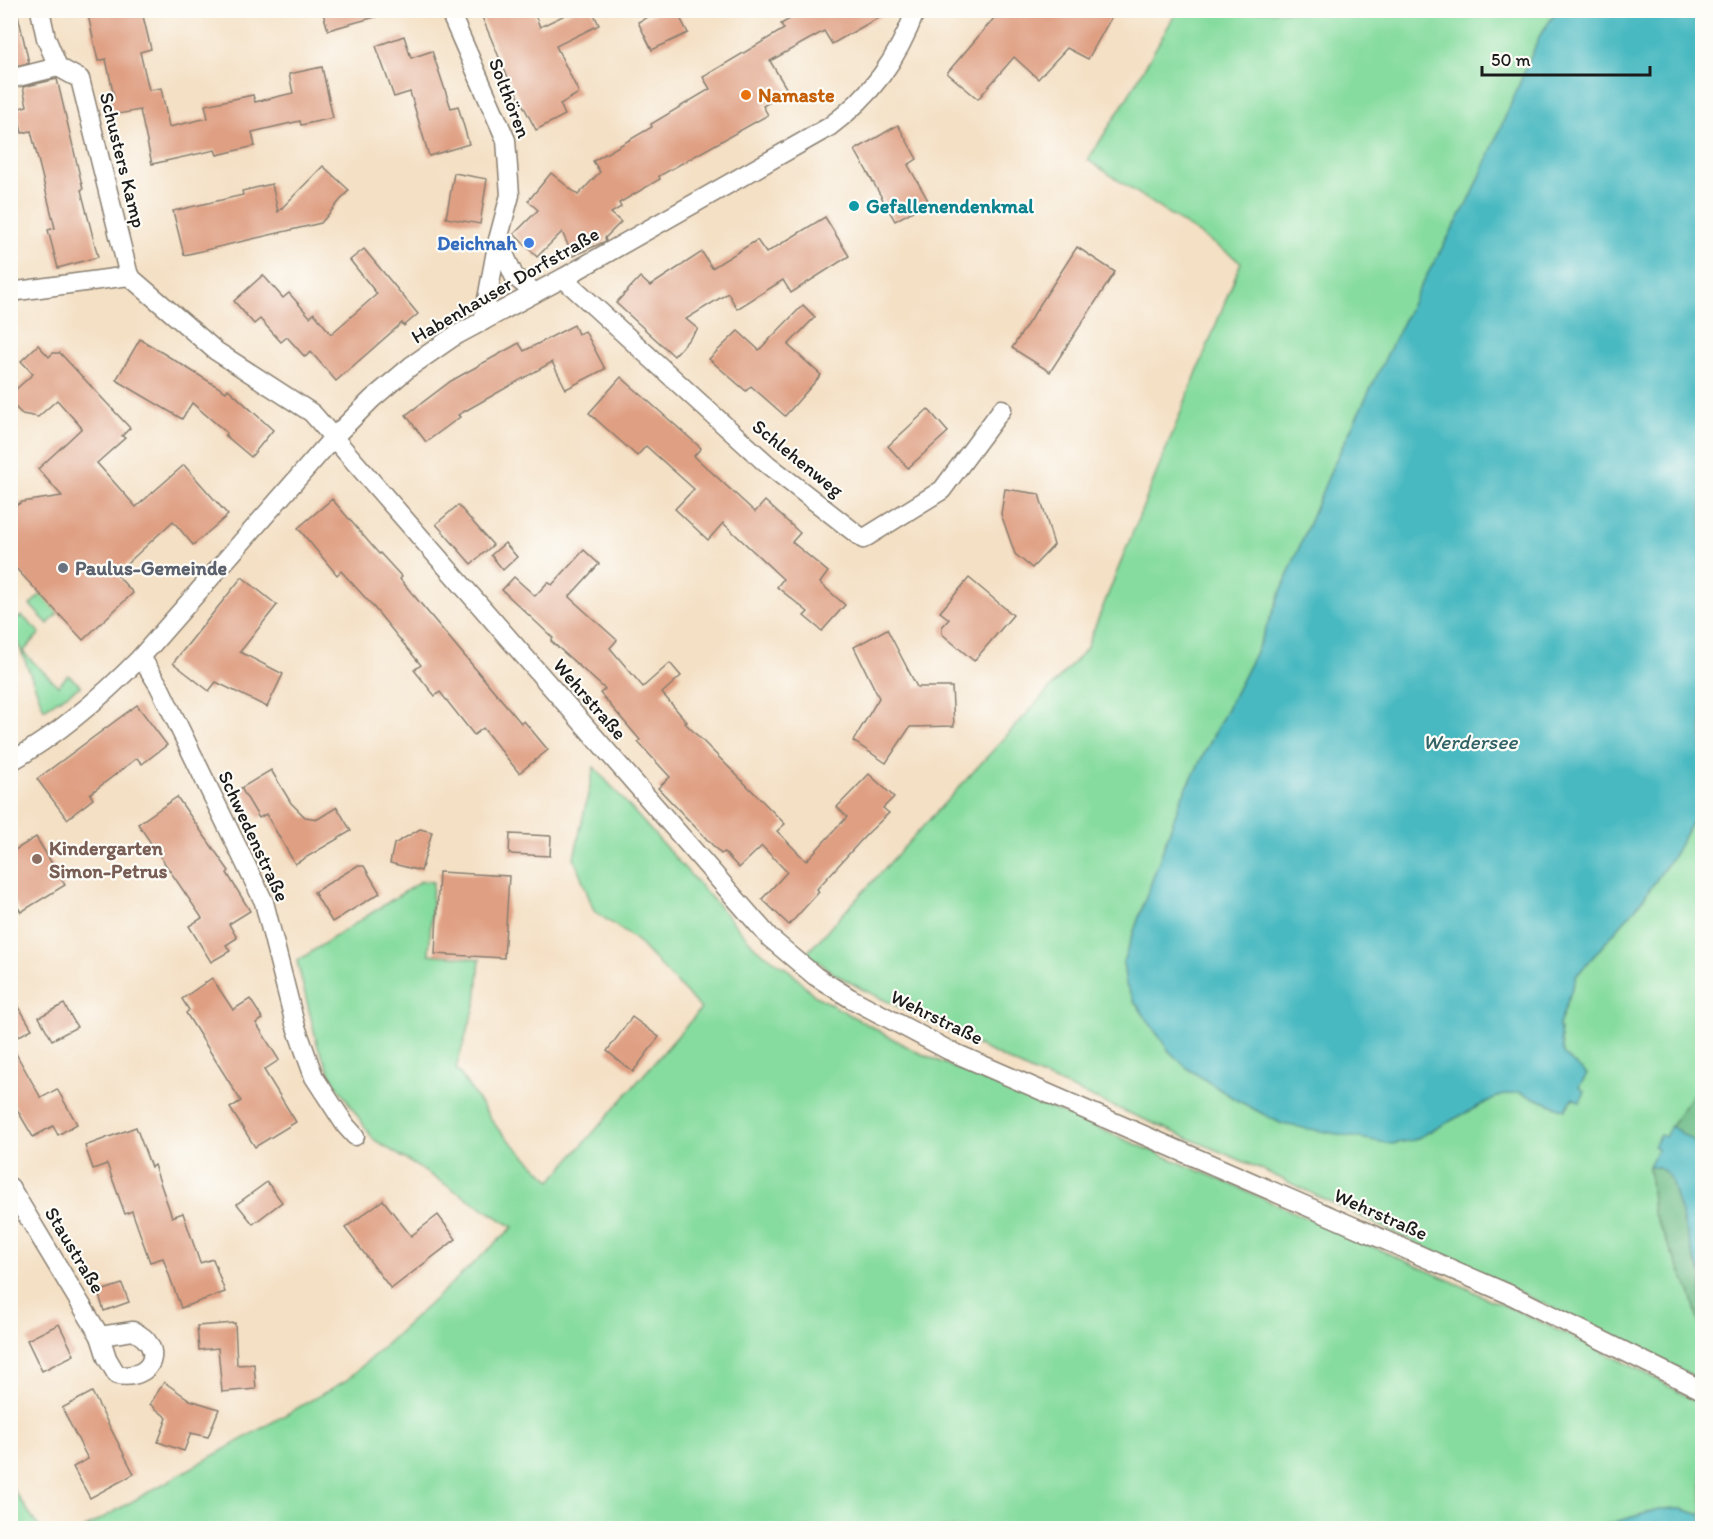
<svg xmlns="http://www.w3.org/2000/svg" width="1713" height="1539" viewBox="0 0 1713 1539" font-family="Itim,sans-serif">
	<rect width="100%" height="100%" fill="#fdfcf7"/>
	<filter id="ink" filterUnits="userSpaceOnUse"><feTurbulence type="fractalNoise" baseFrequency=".0167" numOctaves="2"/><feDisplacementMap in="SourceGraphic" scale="12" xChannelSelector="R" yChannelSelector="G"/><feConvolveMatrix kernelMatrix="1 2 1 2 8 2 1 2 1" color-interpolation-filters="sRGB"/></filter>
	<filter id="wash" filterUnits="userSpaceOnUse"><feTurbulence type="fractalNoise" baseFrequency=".008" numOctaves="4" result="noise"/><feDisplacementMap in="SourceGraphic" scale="24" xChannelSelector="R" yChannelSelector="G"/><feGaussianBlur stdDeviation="1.35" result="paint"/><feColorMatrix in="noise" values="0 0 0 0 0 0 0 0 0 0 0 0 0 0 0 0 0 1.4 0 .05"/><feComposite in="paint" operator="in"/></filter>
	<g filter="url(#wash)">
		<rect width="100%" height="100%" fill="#f4e0c5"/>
		<g fill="#86dc9f" stroke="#517c5e" stroke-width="1.5">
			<path d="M 1177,11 L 1557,11 L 1540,35 L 1473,193 L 1418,291 L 1332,468 L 1257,650 L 1181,799 L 1123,962 L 1126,985 L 1135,1002 L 1169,1051 L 1187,1068 L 1233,1098 L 1282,1124 L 1414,1140 L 1496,1097 L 1519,1092 L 1565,1110 L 1573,1098 L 1579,1101 L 1579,1087 L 1563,1054 L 1559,1025 L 1577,975 L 1640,903 L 1675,853 L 1690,825 L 1702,807 L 1702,1100 L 1693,1094 L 1671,1126 L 1649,1166 L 1653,1212 L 1691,1294 L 1702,1334 L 1702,1380 L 1261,1169 L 1030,1071 L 864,990 L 833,973 L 807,953 L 1086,649 L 1241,262 L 1088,160 L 1127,98 Z"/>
			<path d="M 41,594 L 58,613 L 48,624 L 30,605 Z"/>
			<path d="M 22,616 L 40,633 L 23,652 L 58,686 L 68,675 L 81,686 L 44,709 L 11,625 L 11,621 Z"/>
			<path d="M 594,767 L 756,948 L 790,971 L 814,995 L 915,1051 L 1221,1180 L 1467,1288 L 1488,1299 L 1520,1312 L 1642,1371 L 1702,1405 L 1702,1515 L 1681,1509 L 1660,1509 L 1594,1528 L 85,1528 L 347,1380 L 513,1227 L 373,1139 L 334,1081 L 318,1047 L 297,961 L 421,881 L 433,882 L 429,954 L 480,959 L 476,1003 L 456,1068 L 498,1129 L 551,1181 L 701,1009 L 636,940 L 594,911 L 574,858 Z"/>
			<path d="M 11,1487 L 40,1528 L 11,1528 Z"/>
		</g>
		<g fill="#6cbc86" stroke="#446c51" stroke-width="1.5">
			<path d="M 1693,1093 L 1702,1100 L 1702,1147 L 1671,1126 Z"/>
			<path d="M 1649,1166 C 1659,1166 1664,1170 1670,1177 L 1694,1258 L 1702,1275 L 1702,1334 L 1691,1294 L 1653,1212 Z"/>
		</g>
		<g fill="#4ab9c1" stroke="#336a6e" stroke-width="1.5">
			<path d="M 1557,11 L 1702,11 L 1702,807 L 1690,825 L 1675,853 L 1640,903 L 1577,975 L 1559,1025 L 1563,1054 L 1587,1074 L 1579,1087 L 1585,1092 L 1580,1102 L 1573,1098 L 1565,1110 L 1519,1092 L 1496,1097 L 1414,1140 L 1392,1144 L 1282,1124 L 1233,1098 L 1187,1068 L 1169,1051 L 1135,1002 L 1126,985 L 1123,962 L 1181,799 L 1257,650 L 1332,468 L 1418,291 L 1473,193 L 1540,35 Z"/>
			<path d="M 1671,1126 L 1702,1147 L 1702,1275 L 1694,1258 L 1670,1177 C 1664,1170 1659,1166 1649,1166 L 1658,1149 L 1653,1146 L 1660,1135 L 1665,1137 Z"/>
			<path d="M 1660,1509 L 1681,1509 L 1702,1515 L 1702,1528 L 1594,1528 Z"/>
		</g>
		<g id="blocks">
			<g fill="#df9f82">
				<path d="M 87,10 L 133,10 L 133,14 L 142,12 L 151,49 L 140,52 L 149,90 L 161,88 L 169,127 L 208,118 L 205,105 L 253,95 L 255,102 L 293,93 L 289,74 L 322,67 L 333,118 L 301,125 L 300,121 L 252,132 L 255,146 L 217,155 L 215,150 L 152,164 L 140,110 L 113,115 L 109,98 L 114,97 L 106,59 L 98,61 Z"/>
				<path d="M 322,10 L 379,10 L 379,16 L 328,30 Z"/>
				<path d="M 479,10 L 533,10 L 540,27 L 575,10 L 592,10 L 599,25 L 556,46 L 579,93 L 560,104 L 565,115 L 536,130 L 504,69 Z"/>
				<path d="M 661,10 L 676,10 L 688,33 L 652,50 L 638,22 Z"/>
				<path d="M 805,10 L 892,10 L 832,44 L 824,31 L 770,61 L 788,91 L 763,106 L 768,115 L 659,176 L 660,179 L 619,203 L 621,207 L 611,213 L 621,222 L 605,238 L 606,241 L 573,256 L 562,232 L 537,257 L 514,234 L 538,210 L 528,201 L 551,173 L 578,195 L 600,172 L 593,161 L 652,127 L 651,124 L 710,89 L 703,77 L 784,29 L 781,24 Z"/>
				<path d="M 1001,10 L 1102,10 L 1112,16 L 1088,59 L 1067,48 L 1038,79 L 1014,57 L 978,99 L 947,73 Z"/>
				<path d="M 18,15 L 29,63 L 10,67 L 10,16 Z"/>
				<path d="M 404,36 L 411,58 L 432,51 L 451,108 L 458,106 L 469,144 L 429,156 L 410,92 L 394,97 L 376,46 Z"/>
				<path d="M 57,79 L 83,189 L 81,190 L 98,257 L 58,268 L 48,230 L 55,228 L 31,131 L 22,133 L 16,109 L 27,106 L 23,87 Z"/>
				<path d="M 898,125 L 917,159 L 908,165 L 929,202 L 895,221 L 855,150 Z"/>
				<path d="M 323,166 L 349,190 L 321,223 L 184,255 L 173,211 L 243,195 L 242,191 L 272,184 L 278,212 Z"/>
				<path d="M 454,173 L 487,179 L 480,224 L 446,218 Z"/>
				<path d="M 825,217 L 849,256 L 791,293 L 783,280 L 737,309 L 728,293 L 686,319 L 698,329 L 674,356 L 616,303 L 640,277 L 650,286 L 702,252 L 712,268 L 757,240 L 766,253 Z"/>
				<path d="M 1077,247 L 1115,272 L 1050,372 L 1012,348 Z"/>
				<path d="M 364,249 L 418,314 L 404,326 L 402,323 L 336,381 L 311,352 L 305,357 L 287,337 L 281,342 L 260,319 L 254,324 L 234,301 L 263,275 L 283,298 L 289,293 L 310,317 L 314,313 L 331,334 L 377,294 L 350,260 Z"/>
				<path d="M 803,305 L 815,317 L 788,345 L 821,375 L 785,416 L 751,386 L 746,391 L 709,359 L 738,331 L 759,350 Z"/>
				<path d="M 574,325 L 578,334 L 585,331 L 605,369 L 566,389 L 552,362 L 458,415 L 460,417 L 426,442 L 406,415 L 451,381 L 519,343 L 524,351 Z"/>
				<path d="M 140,339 L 226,392 L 228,389 L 273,430 L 251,457 L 225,435 L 227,433 L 192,403 L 182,419 L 116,380 Z"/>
				<path d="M 38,345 L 49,357 L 53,353 L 60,353 L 130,428 L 122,436 L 125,438 L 97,463 L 136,507 L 184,465 L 228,515 L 193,545 L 173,521 L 116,574 L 133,593 L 83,640 L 10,562 L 10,509 L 22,502 L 62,496 L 38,469 L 82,428 L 57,400 L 38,417 L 22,414 L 14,406 L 14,391 L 33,374 L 21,361 Z"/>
				<path d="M 621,377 L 701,448 L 694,456 L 755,512 L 765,501 L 800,533 L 792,542 L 828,572 L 820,583 L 845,605 L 822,631 L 804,616 L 808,612 L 777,587 L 783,579 L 723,523 L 708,540 L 675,509 L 694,489 L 646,446 L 637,456 L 589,413 Z"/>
				<path d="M 928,409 L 948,432 L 908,468 L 888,446 Z"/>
				<path d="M 1005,489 L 1039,494 L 1054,545 L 1032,568 L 1015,554 L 1001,514 Z"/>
				<path d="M 332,499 L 379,554 L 380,553 L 402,577 L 400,579 L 521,723 L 524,721 L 548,750 L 519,773 L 483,728 L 474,735 L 440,692 L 435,696 L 414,670 L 421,665 L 371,604 L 341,571 L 337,575 L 298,528 Z"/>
				<path d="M 458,505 L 493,545 L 471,564 L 436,524 Z"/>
				<path d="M 505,543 L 517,557 L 503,570 L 491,555 Z"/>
				<path d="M 584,550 L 599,564 L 569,597 L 617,640 L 610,648 L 643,687 L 670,663 L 681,676 L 662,693 L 687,722 L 685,723 L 785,824 L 777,831 L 806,861 L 847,817 L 837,807 L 869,774 L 894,797 L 883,808 L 889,813 L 866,835 L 817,889 L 819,892 L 789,925 L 762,899 L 787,872 L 762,846 L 739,868 L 724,852 L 721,854 L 658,788 L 670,777 L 638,742 L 640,740 L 600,693 L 605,689 L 551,641 L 553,638 L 502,590 L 514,577 L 535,596 L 548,582 L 552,585 Z"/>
				<path d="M 242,577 L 277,605 L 240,652 L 283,674 L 267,707 L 216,682 L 209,691 L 173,663 Z"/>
				<path d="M 969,578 L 1013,615 L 974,661 L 942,634 L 942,627 L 949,619 L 940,612 Z"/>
				<path d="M 887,629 L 917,687 L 952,687 L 954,726 L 910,727 L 886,763 L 853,741 L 879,698 L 854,647 Z"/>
				<path d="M 137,705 L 167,745 L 142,764 L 137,758 L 90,794 L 93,799 L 67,819 L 37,779 Z"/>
				<path d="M 271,770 L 291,803 L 305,817 L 318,819 L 337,807 L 351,831 L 295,864 L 266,814 L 259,818 L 241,788 Z"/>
				<path d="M 177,797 L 229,871 L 227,873 L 250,911 L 229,924 L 237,938 L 226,945 L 230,951 L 211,962 L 189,926 L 202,918 L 138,824 Z"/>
				<path d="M 420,829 L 432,832 L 421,871 L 390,863 L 394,844 Z"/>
				<path d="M 510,834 L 551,836 L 550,856 L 509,854 Z"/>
				<path d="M 36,837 L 65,885 L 21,912 L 10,896 L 10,853 Z"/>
				<path d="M 357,866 L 364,866 L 380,893 L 332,922 L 314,892 Z"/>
				<path d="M 439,872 L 509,876 L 504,958 L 435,954 Z"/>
				<path d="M 212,978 L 233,1010 L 250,999 L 263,1019 L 256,1023 L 279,1060 L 264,1070 L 296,1122 L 255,1147 L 230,1108 L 241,1101 L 186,1013 L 189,1010 L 182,999 Z"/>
				<path d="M 10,992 L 32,1029 L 10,1041 Z"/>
				<path d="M 64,1004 L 77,1027 L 52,1040 L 39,1017 Z"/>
				<path d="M 632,1017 L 659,1037 L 633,1072 L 607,1051 Z"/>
				<path d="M 10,1043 L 41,1098 L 57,1089 L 77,1124 L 58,1135 L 53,1126 L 33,1137 L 10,1098 Z"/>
				<path d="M 136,1127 L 151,1167 L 154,1165 L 172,1217 L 183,1213 L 200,1263 L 213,1259 L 225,1292 L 181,1308 L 163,1258 L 150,1262 L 132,1211 L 125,1214 L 107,1164 L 93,1169 L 85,1146 Z"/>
				<path d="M 267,1182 L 282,1202 L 253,1224 L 237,1204 Z"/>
				<path d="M 383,1200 L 411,1236 L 438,1215 L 456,1239 L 391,1289 L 345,1228 Z"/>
				<path d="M 122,1284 L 129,1302 L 104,1311 L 98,1292 Z"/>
				<path d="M 235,1323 L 237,1365 L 254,1364 L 256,1389 L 222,1392 L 218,1348 L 199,1350 L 197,1326 Z"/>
				<path d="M 59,1324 L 74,1355 L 42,1371 L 27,1340 Z"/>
				<path d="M 164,1382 L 190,1400 L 219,1409 L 208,1437 L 191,1433 L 184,1451 L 158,1442 L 167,1418 L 150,1404 Z"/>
				<path d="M 92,1392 L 134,1474 L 90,1498 L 73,1467 L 88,1459 L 62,1408 Z"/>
			</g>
		</g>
	</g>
	<g filter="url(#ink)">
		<use href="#blocks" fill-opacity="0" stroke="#887e70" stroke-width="1.5"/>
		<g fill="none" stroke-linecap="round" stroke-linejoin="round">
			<g stroke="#887e70" stroke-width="21">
				<g id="street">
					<path d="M 40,10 L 46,38 L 58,67 L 80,79 L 129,276"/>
					<path d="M 449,10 L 506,140 L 510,195 L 498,240 L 483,321"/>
					<path d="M 10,79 L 58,67"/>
					<path d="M 498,240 L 514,276 L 535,293"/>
					<path d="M 563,278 L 767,464 L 863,539 L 942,490 L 1002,409"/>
					<path d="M 10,292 L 129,276 L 216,351 L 312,413 L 770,938 L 815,976 L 850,998 L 948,1050 L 1511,1295 L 1702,1390"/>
					<path d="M 141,657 L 159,686 L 264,902 L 295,1024 L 314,1077 L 346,1126 L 355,1136"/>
					<path d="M 10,762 C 59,734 102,697 141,657 L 332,439 L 372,399 L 411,366 L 453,337 L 563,278 L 829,127 C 872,95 897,60 916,10"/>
					<path d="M 10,1187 L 100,1336"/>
					<path d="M 133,1331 C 166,1346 154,1381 117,1375 L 107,1358 L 100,1336 Z"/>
				</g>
			</g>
			<use href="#street" stroke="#fff" stroke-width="18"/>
		</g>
	</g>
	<circle fill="#e8710a" stroke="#fdfcf7" stroke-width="2" cx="746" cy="95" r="6"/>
	<circle fill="#0f9aa8" stroke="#fdfcf7" stroke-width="2" cx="854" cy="206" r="6"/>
	<circle fill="#3f7fe0" stroke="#fdfcf7" stroke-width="2" cx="529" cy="243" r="6"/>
	<circle fill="#6b7280" stroke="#fdfcf7" stroke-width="2" cx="63" cy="568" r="6"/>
	<circle fill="#8d6e63" stroke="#fdfcf7" stroke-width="2" cx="37" cy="859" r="6"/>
	<g text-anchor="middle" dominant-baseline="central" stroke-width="4.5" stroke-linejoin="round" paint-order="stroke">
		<g font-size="20" font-weight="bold" fill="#c56008" stroke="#fdfcf7" text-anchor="start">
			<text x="758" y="95">Namaste</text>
		</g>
		<g font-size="20" fill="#1c1c1c" stroke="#fdfcf7">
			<text transform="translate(510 98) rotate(69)">Solthören</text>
			<text transform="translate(123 160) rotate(76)">Schusters Kamp</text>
			<text transform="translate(505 285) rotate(-30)">Habenhauser Dorfstraße</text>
			<text transform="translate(798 458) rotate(39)">Schlehenweg</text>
			<text transform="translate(590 699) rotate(49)">Wehrstraße</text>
			<text transform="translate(254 836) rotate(65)">Schwedenstraße</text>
			<text transform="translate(937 1017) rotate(26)">Wehrstraße</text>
			<text transform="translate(1381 1214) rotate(24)">Wehrstraße</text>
			<text transform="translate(75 1250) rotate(59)">Staustraße</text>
		</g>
		<g font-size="20" font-weight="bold" fill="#0d838f" stroke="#fdfcf7" text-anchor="start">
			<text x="866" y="206">Gefallenendenkmal</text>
		</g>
		<g font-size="20" font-weight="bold" fill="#366cbe" stroke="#fdfcf7" text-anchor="end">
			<text x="517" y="243">Deichnah</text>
		</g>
		<g font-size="20" font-weight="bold" fill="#5b616d" stroke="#fdfcf7" text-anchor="start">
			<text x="75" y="568">Paulus-Gemeinde</text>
		</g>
		<g font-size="20" font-weight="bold" fill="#785e54" stroke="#fdfcf7" text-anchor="start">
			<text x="49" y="848">Kindergarten<tspan x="49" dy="23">Simon-Petrus</tspan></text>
		</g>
		<g font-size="21" font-style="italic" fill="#316366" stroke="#fdfcf7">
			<text x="1470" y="741">Werdersee</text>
		</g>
	</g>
	<rect width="1713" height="1539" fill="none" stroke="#fdfcf7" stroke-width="36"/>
	<path d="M1482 66v9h168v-9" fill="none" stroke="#1c1c1c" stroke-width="3"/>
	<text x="1491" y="66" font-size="18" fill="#1c1c1c" stroke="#fdfcf7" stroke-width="4.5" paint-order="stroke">50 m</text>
</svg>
